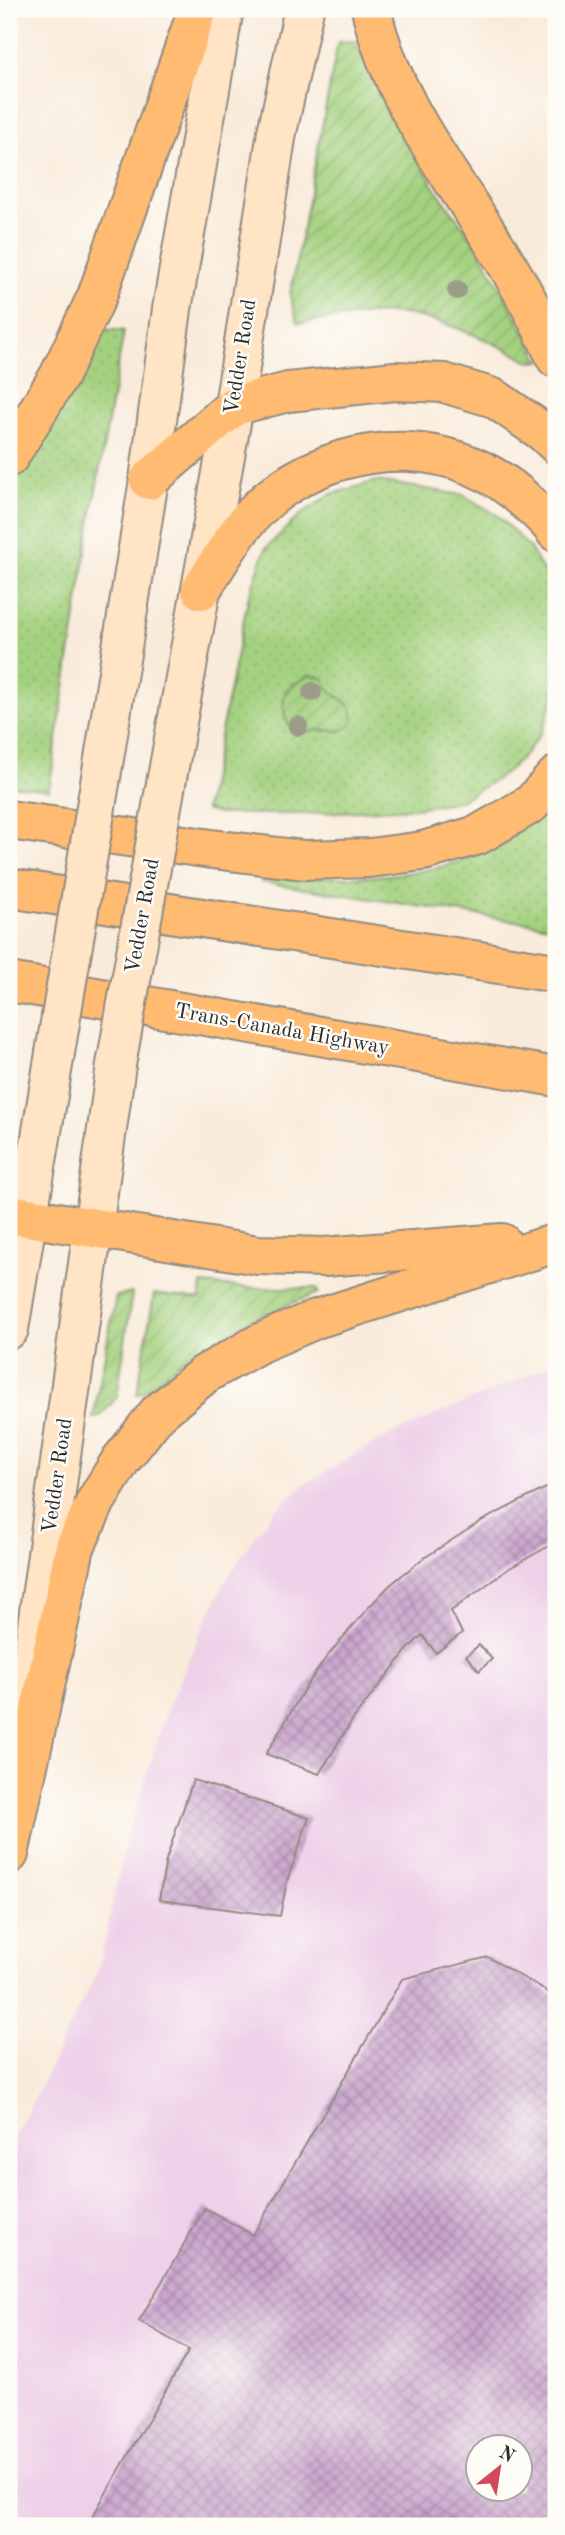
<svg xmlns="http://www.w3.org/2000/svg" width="565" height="2535" viewBox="0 0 565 2535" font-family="'Old Standard TT',serif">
	<defs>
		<pattern id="grass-dots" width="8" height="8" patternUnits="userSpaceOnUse" patternTransform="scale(1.75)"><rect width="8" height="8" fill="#a4d17f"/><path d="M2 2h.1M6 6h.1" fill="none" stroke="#8db46e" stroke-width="1.8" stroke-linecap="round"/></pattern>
		<pattern id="garden-furrows" width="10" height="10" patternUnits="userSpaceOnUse" patternTransform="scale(1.75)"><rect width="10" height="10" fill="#a4d17f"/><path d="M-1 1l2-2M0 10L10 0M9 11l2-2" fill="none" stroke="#8db46e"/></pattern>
		<pattern id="building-cross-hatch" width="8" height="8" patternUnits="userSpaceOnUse" patternTransform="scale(1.75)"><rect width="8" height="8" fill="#cba5cd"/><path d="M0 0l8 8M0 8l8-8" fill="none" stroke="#a587a7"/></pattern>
	</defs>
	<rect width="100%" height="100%" fill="#fdfcf7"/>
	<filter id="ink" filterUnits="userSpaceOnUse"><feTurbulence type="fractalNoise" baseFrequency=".0143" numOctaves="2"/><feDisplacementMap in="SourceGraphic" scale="14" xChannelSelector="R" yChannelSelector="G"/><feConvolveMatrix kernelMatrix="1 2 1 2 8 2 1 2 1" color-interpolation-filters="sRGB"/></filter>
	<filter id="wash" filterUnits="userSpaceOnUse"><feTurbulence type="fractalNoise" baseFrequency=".00686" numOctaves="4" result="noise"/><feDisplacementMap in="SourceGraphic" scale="28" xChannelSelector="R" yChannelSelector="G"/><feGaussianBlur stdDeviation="1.57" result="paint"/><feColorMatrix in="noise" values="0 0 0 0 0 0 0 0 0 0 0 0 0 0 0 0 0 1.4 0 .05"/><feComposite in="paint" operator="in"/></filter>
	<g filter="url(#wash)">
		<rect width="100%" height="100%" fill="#f9ebda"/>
		<path fill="#eed0e8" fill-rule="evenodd" d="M 556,1363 L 556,2526 L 9,2526 L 9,2170 L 15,2137 L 99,1968 L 126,1840 L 168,1707 L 206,1620 L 228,1577 L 253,1539 L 275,1510 L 305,1484 L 383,1438 ZM 477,2448 L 520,2448 L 520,2490 L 477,2490 Z"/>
		<g fill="url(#grass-dots)" stroke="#687e55" stroke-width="2">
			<path d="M 101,329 L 124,331 L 93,506 L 49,790 L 9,785 L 9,486 L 25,465 Z"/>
			<path d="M 377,481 L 463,495 L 497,515 L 530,548 L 551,585 L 556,608 L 556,691 L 541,733 L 523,757 L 500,777 L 459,801 L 416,808 L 302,814 L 219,814 L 205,810 L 248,599 L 266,548 L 300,515 L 331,494 Z"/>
			<path d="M 556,802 L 556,927 L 260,882 L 260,875 C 328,878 425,883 486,850 C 510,837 533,817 556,802 Z"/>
		</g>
		<g fill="url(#garden-furrows)" stroke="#687e55" stroke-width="2">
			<path d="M 355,41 L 401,130 L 435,188 L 478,247 L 541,361 L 532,362 C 494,343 453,323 411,315 C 383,309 328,320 298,323 L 290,296 L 338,42 Z"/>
			<path d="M 310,675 L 323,678 C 330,701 353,695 354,720 C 342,737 335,729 317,730 C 309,731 302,734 294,733 C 285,723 278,697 290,687 C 296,682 304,679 310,675 Z"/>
			<path d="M 202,1284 L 248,1288 L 317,1288 L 318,1293 L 250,1320 L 190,1354 L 144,1392 L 137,1394 L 154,1294 L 200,1299 Z"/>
			<path d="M 132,1293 L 117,1397 L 100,1416 L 93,1418 L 116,1296 Z"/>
		</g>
		<g id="blocks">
			<g fill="url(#building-cross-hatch)" fill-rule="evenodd">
				<path d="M 556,1483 L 556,1542 L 508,1569 L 451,1611 L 462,1633 L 436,1653 L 422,1635 L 408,1649 L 353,1719 L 319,1774 L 266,1754 L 305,1688 L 325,1659 L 368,1608 L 390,1585 L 421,1560 L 483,1520 Z"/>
				<path d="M 479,1645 L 492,1659 L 479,1671 L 466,1656 Z"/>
				<path d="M 193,1780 L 309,1818 L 287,1881 L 280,1916 L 159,1900 L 166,1860 Z"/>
				<path d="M 488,1957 L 556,1997 L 556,2526 L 87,2526 L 189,2350 L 139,2321 L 205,2208 L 253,2235 L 402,1979 ZM 477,2448 L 520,2448 L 520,2490 L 477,2490 Z"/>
			</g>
		</g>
	</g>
	<g filter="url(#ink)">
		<use href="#blocks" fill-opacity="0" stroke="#928b82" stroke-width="2"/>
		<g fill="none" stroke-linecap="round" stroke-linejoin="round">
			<g stroke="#928b82" stroke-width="42">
				<g id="secondary">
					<path d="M 103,765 L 149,480 L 172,309 L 224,9"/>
					<path d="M 167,778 L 234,406 L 277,132 L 304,9"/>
					<path d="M 9,1329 L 55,1053"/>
					<path d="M 27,1697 L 116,1065"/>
				</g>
			</g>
			<g stroke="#928b82" stroke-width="42">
				<g id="motorway">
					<path d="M 371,9 C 391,96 439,158 486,231 C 513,272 536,314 556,358"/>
					<path d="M 9,457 L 59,376 L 97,296 L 198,9"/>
					<path d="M 149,480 L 234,406 L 288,392 L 395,381 L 444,383 L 494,398 L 543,432 L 556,444"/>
					<path d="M 201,590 C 223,555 245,514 280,490 C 356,437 458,437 527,502 C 537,511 548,520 556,532"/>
					<path d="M 9,820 L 212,849 L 304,860 L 370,858 L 423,851 L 478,835 L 531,804 L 556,776"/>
					<path d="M 9,888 L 556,973"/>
					<path d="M 9,982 L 556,1077"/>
					<path d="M 9,1214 L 258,1255 L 324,1257 L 502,1243"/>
					<path d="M 9,1854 L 75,1547 L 96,1501 L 121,1460 L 157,1414 L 205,1374 L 260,1343 L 316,1319 L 556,1243"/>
				</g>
			</g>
			<use href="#secondary" stroke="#ffe4c6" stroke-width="38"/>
			<use href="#motorway" stroke="#ffbb71" stroke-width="38"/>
			<g stroke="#928b82" stroke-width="42" stroke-linecap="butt">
				<g id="secondary-bridge">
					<path d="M 55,1053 L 103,765"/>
					<path d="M 116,1065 L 167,778"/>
				</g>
			</g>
			<use href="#secondary-bridge" stroke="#ffe4c6" stroke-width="38"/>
		</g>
		<g fill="#9c9d88">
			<circle cx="457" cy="290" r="10"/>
			<circle cx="312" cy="692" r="10"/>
			<circle cx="298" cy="726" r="10"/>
		</g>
	</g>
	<g text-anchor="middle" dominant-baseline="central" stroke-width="5" stroke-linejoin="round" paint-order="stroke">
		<g font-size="21" fill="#2b2b2b" stroke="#fdfcf7">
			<text transform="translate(241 357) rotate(-81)">Vedder Road</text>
			<text transform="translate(143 916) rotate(-80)">Vedder Road</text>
			<text transform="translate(282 1030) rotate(10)">Trans-Canada Highway</text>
			<text transform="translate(58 1476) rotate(-82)">Vedder Road</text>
		</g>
	</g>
	<rect width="565" height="2535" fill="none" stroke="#fdfcf7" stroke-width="35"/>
	<g transform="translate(499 2468) rotate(30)"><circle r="33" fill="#fdfcf7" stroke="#a9a8a5" stroke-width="2"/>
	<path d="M0-5L12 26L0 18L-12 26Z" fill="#d1495b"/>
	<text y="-10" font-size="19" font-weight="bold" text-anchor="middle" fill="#2b2b2b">N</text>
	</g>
</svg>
